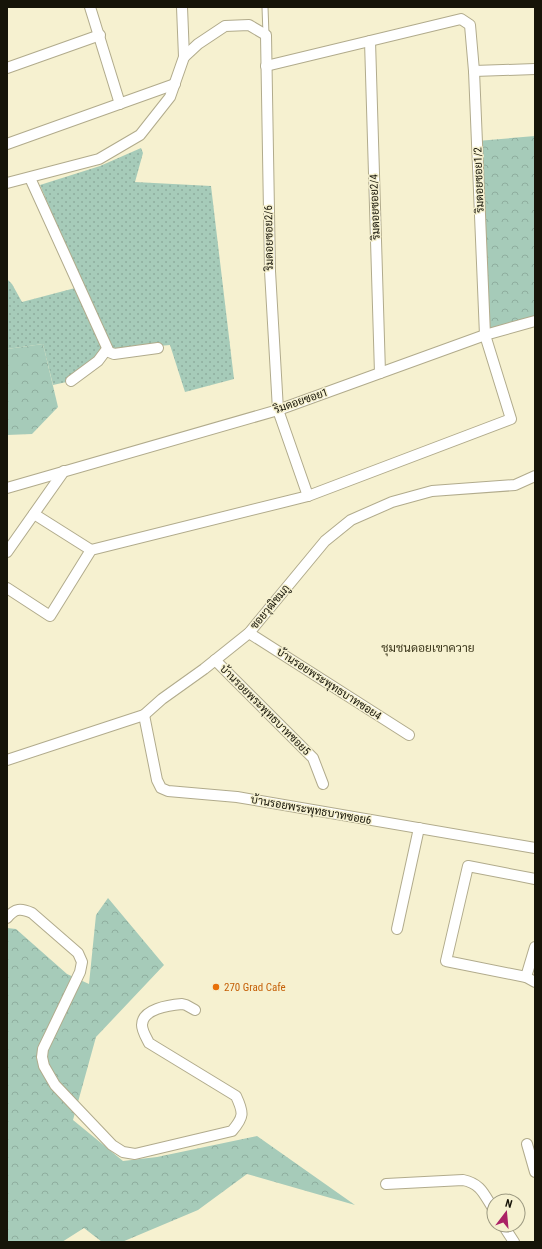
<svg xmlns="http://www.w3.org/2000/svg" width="542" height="1249" viewBox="0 0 542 1249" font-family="'Roboto Condensed',Sarabun,sans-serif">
	<defs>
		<pattern id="grass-dots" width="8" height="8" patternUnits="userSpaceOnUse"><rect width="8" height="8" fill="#a6cbb9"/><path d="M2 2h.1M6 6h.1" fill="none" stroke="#8ead9e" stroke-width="1.8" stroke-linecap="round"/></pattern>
		<pattern id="forest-crowns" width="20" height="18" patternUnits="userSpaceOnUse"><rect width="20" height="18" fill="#a6cbb9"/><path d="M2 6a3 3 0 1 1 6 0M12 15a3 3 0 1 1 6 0" fill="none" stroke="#8ead9e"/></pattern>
	</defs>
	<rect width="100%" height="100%" fill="#f6f1d0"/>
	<g fill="url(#grass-dots)">
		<path d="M 141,148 L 143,153 L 135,182 L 211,186 L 234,379 L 185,392 L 170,345 L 114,350 L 78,275 L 40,185 L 100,166 Z"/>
		<path d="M 7,279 L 12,284 L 22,302 L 79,287 L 107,349 L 71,381 L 53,385 L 43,344 L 7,349 Z"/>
	</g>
	<g fill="url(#forest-crowns)">
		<path d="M 535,136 L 535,321 L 485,335 L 477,141 Z"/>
		<path d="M 43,344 L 58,407 L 32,434 L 7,435 L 7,349 Z"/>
		<path d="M 108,898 L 164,965 L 96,1037 L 73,1120 L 123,1161 L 157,1157 L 257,1136 L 355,1205 L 247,1174 L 198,1210 L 122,1242 L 102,1242 L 84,1228 L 62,1242 L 7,1242 L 7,928 L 16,929 L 67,974 L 89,984 L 96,915 Z"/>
	</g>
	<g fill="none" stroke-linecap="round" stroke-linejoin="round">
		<g stroke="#b1ab8c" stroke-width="7">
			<path id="lane" d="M 265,7 L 266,35"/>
		</g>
		<g stroke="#b1ab8c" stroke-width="12">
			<g id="street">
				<path d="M 90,7 L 120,104"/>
				<path d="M 370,41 L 380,373"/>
				<path d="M 184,57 L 198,44 L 225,26 L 249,25 L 266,35 L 270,271 L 278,410 L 308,496"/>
				<path d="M 7,68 L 100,35"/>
				<path d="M 474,71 L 535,69"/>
				<path d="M 7,144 L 175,84"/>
				<path d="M 30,178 L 109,352 L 114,354 L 158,348"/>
				<path d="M 7,183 L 99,159 L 140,135 L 170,97 L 184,57 L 182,7"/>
				<path d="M 71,381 L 98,361 L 107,349"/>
				<path d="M 7,488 L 278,410 L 485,335 L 535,321"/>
				<path d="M 34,514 L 91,550"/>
				<path d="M 7,552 L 64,471"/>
				<path d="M 7,588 L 50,616 L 91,550 L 308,496 L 511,419 L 485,335 L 474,71 L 470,25 L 461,19 L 266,66"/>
				<path d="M 249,633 L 409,735"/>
				<path d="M 215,660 L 313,758 L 323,784"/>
				<path d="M 144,715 L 157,780 L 161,788 L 168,791 L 237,797 L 535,848"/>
				<path d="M 7,760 L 144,715 L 162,699 L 204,669 L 249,633 L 325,541 L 351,520 L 392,502 L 432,491 L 515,485 L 535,476"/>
				<path d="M 535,879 L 468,866 L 446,961 L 526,977 L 535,982"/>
				<path d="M 7,918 C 15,908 21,908 32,913 L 78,953 L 82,962 L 80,972 L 43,1049 L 42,1057 L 44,1066 L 55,1085 L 112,1145 L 123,1152 L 135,1154 L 232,1131 C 244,1117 244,1113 236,1096 L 149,1043 C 146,1037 142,1031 142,1025 C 142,1009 169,1005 182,1004 L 186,1005 L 195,1010"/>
				<path d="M 397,929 L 419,828"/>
				<path d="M 526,977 L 535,947"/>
				<path d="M 527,1144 L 535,1172"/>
				<path d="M 386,1184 L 463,1180 C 482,1184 484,1195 494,1210"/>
				<path d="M 503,1225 L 514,1242"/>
			</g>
		</g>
		<use href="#lane" stroke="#fff" stroke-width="5"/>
		<use href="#street" stroke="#fff" stroke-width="10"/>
	</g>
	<circle fill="#e8710a" stroke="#f6f1d0" stroke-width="1.5" cx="216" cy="987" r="4"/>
	<g text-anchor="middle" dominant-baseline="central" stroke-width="3" stroke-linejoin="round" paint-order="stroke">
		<g font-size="11" fill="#161408" stroke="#f6f1d0">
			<text transform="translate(479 180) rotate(-92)">ริมดอยซอย1/2</text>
			<text transform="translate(375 207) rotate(-92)">ริมดอยซอย2/4</text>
			<text transform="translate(269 238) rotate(-91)">ริมดอยซอย2/6</text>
			<text transform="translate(301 401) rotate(-19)">ริมดอยซอย1</text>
			<text transform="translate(270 607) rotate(-50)">ซอยวุฒิชมภู</text>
			<text transform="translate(329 684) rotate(33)">บ้านรอยพระพุทธบาทซอย4</text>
			<text transform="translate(265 710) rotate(45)">บ้านรอยพระพุทธบาทซอย5</text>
			<text transform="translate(311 810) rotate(10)">บ้านรอยพระพุทธบาทซอย6</text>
		</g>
		<g font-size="11" fill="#c56008" stroke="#f6f1d0" text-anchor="start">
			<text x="224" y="987">270 Grad Cafe</text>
		</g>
		<g font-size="12" fill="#3c371c" stroke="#f6f1d0">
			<text x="428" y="648">ชุมชนดอยเขาควาย</text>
		</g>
	</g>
	<rect width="542" height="1249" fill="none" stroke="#161408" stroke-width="16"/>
	<g transform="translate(506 1213) rotate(16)"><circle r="19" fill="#f6f1d0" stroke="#9c9980"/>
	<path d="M0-3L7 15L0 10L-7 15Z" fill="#ab2165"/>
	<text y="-6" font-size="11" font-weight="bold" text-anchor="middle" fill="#161408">N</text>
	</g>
</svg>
